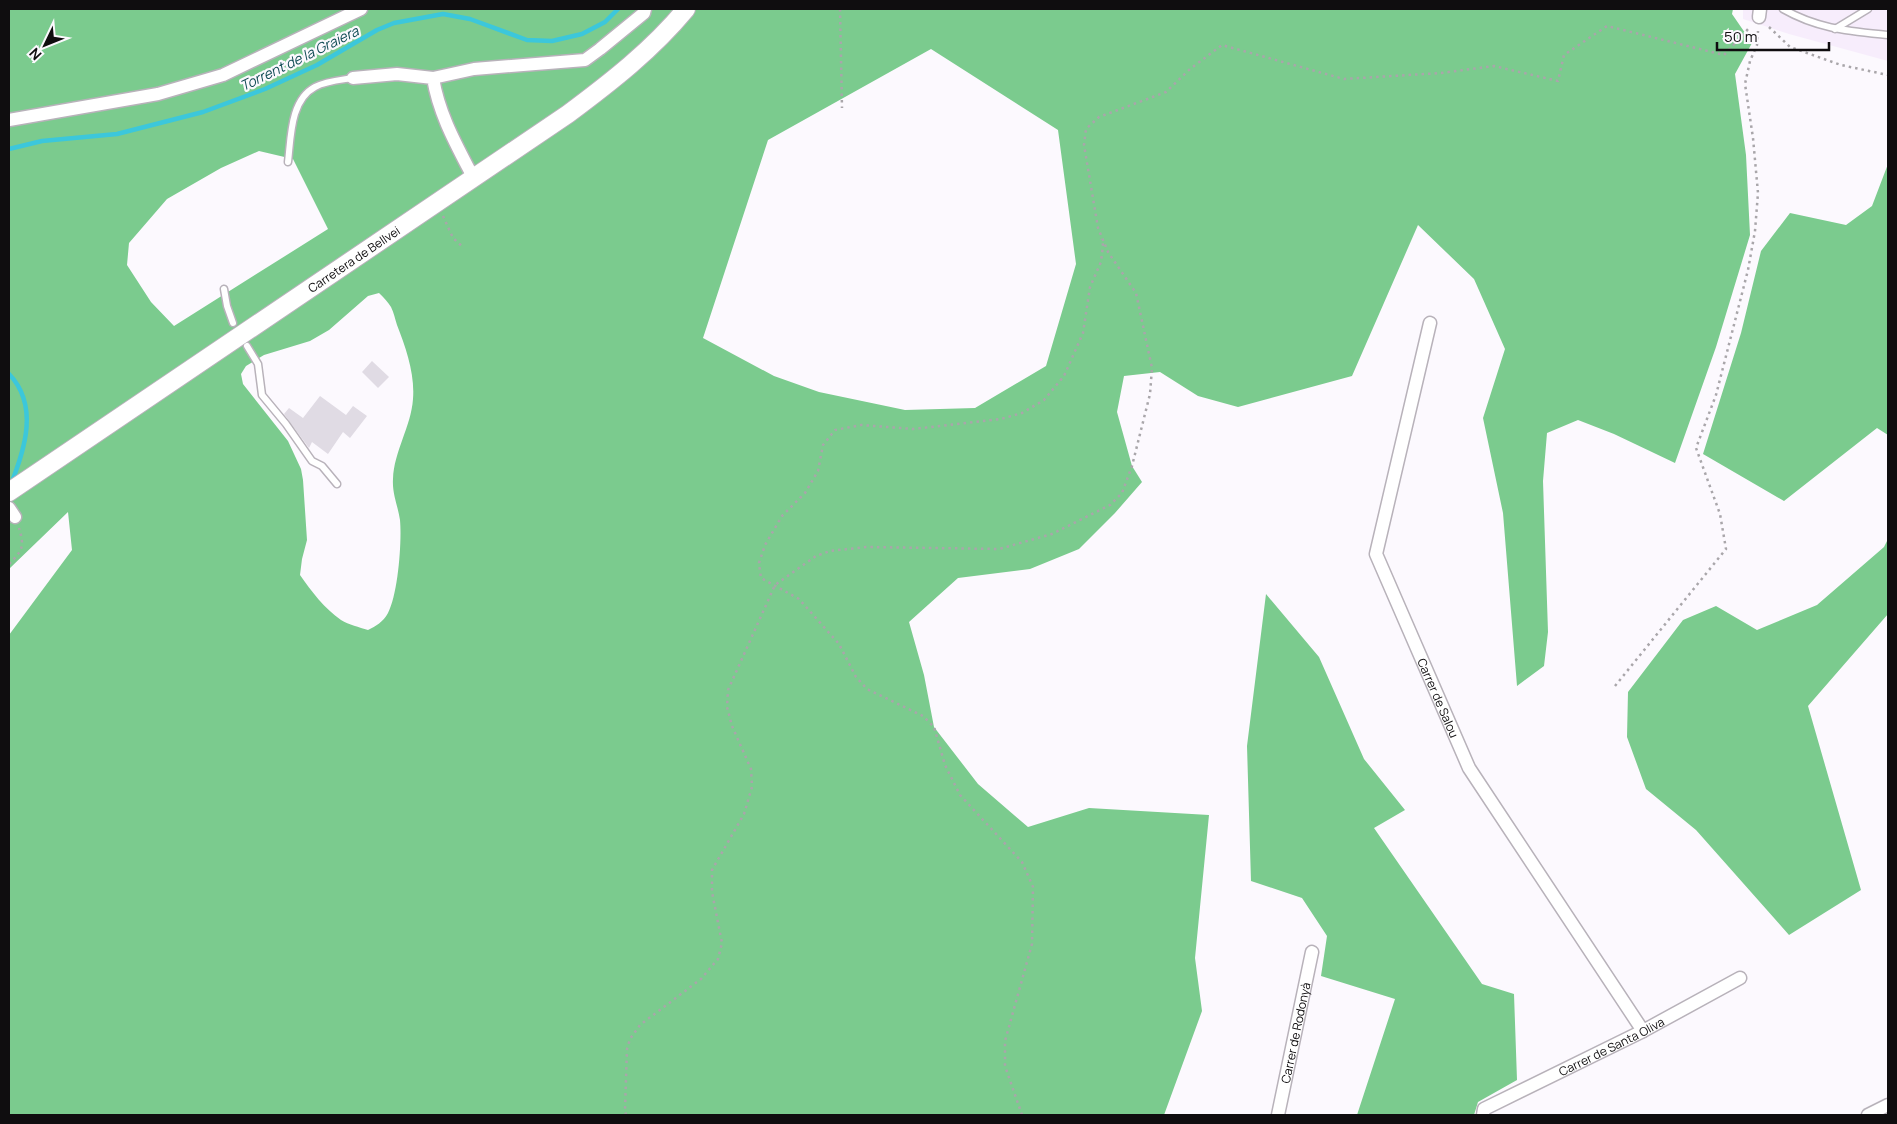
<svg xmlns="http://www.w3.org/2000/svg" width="1897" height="1124" viewBox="0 0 1897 1124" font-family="Manrope,sans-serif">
	<rect width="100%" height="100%" fill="#fcf9fe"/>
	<path fill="#f7edfc" d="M 1743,9 L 1888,9 L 1888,61 L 1789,34 L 1743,19 Z"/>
	<g fill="#7bcb8e" fill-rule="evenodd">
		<path d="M 9,9 L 1733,9 L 1732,14 L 1752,43 L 1735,74 L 1746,155 L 1750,235 L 1716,347 L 1675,463 L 1614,434 L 1578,420 L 1547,433 L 1543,481 L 1548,632 L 1544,666 L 1517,686 L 1503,513 L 1483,418 L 1505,349 L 1474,279 L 1418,225 L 1352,376 L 1238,407 L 1198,396 L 1160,372 L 1124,376 L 1117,412 L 1132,466 L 1142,482 L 1115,513 L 1079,549 L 1030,569 L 958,578 L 909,622 L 924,675 L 934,727 L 978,784 L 1028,827 L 1089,808 L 1209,815 L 1195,958 L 1202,1011 L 1164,1115 L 9,1115 L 9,635 L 72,550 L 68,512 L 9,569 ZM 931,49 L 1058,130 L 1076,264 L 1046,366 L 975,408 L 905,410 L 819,392 L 774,376 L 703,338 L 768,140 ZM 259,151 L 293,159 L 328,229 L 174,326 L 151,302 L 127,265 L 129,243 L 167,199 L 221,168 ZM 379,293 C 384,298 388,302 391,307 C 394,313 395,319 397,325 C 406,348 415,374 413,399 C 411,427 394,451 393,479 C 392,494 398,506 400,520 C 402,542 398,594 388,613 C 383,622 376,626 368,630 C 359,627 349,625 341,620 C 325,609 311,591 300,575 L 302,559 L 307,540 L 303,480 L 301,469 L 288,441 L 243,384 L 241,374 L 246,366 L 264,355 L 310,341 L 329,330 L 368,296 Z"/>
		<path d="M 1888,164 L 1888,435 L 1877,428 L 1784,501 L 1703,454 L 1741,333 L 1761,251 L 1790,213 L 1846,225 L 1872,206 Z"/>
		<path d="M 1888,539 L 1888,614 L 1808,706 L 1861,890 L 1789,935 L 1696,830 L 1646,789 L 1627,737 L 1628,692 L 1683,620 L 1716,606 L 1757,630 L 1817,605 L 1884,547 Z"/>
		<path d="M 1266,594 L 1319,657 L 1364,759 L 1405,810 L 1374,828 L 1482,984 L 1514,994 L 1517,1080 L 1478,1102 L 1474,1115 L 1357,1115 L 1395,999 L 1321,976 L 1327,936 L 1302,898 L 1251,881 L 1247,746 Z"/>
	</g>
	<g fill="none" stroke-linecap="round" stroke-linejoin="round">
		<g stroke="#3cc7db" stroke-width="4.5">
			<path d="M 9,149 L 42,141 L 117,134 L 203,112 L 265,89 L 317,65 L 377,30 L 394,23 L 443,14 L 470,19 L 527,40 L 552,41 L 582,34 L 605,22 L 618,9"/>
			<path d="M 9,374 C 39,405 25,449 11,484"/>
		</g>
	</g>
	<g fill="#e0dbe4">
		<path d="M 372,361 L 389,377 L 378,388 L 362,372 Z"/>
		<path d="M 320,396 L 346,415 L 353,406 L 367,416 L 350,438 L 343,432 L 328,454 L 312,442 L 309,448 L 284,414 L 289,408 L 303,418 Z"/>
	</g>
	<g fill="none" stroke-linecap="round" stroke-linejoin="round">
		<g stroke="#b8b2ba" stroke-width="9">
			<g id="lane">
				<path d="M 1783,9 C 1818,29 1849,31 1888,35"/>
				<path d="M 1835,29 L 1868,9"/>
				<path d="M 288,162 C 291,138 290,100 315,87 C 326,81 341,80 353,78"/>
				<path d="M 224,289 L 227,306 L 233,323"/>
				<path d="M 247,346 L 258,364 L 262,395 L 286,424 L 312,461 L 322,466 L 337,484"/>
			</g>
		</g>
		<g stroke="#b8b2ba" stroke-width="15">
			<g id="street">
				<path d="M 1759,17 L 1760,9"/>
				<path d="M 353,78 L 397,74 L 433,78 C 439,115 457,146 474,179"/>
				<path d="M 433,78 L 474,69 L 585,60 L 600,49 L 644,13 L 645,9"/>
				<path d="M 9,120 L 158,94 L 223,75 L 361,9"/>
				<path id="s1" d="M 1430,323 L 1376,554 L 1469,768 L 1643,1031"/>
				<path d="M 9,508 L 15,517"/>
				<path id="s2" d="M 1278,1115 L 1312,952"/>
				<path id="s3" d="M 1483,1115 L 1484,1109 L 1643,1031 L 1740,978"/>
				<path d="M 1868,1115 L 1888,1105"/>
			</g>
		</g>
		<g stroke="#b8b2ba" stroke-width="20">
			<g id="secondary">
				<path id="s4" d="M 9,492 L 568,114 C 611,82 652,50 686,9"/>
			</g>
		</g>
		<g stroke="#a9a6aa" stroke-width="2.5" stroke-dasharray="2.5 4" stroke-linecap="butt">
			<path d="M 840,9 L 842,108"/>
			<path d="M 1769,27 L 1790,47 L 1841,65 L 1888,75"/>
			<path d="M 443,216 L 453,238 L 464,248"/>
			<path d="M 9,564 C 22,551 25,547 19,528"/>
			<path d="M 1615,686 L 1726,549 L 1720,514 L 1696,448 L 1716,395 L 1748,270 L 1755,231 L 1758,193 L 1753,138 L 1745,84 L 1750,61 L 1757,45 L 1758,31"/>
			<path d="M 626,1115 L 625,1110 L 627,1049 L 630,1039 L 640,1025 L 701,979 L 718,959 L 722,943 L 712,892 L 712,870 L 744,814 L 752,787 L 751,769 L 732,726 L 727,707 L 728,690 L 775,585 L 816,556 L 830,551 L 866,547 L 999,549 L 1052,534 L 1110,505 L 1122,493 L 1132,466 L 1150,394 L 1152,368 L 1136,293 L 1108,252 L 1098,228 L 1084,145 L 1086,129 L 1099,117 L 1166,92 L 1190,69 L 1222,45 L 1344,79 L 1441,73 L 1494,66 L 1558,81 L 1564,55 L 1607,26 L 1724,55 L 1750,27"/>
			<path d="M 1022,1115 L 1005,1066 L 1005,1041 L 1032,944 L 1033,887 L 1022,862 L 960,795 L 945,765 L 934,727 L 923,716 L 867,689 L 856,677 L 839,644 L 799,599 L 761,578 L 759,563 L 765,545 L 782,516 L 805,493 L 818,471 L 823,445 L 835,430 L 861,425 L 913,429 L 1001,419 L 1022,413 L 1044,400 L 1064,376 L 1083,333 L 1090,287 L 1101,262 L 1103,245 L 1101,239"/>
		</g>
		<use href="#lane" stroke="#fff" stroke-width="6"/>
		<use href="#street" stroke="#fff" stroke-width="12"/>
		<use href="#secondary" stroke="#fff" stroke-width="18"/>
	</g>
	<g text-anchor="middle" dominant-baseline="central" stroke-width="4.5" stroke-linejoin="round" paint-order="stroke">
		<g font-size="12" fill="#0f0d0f" stroke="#fcf9fe">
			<text stroke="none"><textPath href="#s4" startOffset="416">Carretera de Bellvei</textPath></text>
			<text stroke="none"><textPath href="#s1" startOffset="394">Carrer de Salou</textPath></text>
			<text stroke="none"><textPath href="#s2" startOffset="84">Carrer de Rodonyà</textPath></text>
			<text stroke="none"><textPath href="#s3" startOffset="148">Carrer de Santa Oliva</textPath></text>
		</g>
		<g font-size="14" font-style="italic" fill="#104b54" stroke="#fcf9fe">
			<text transform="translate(299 58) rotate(-26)">Torrent de la Graiera</text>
		</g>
	</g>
	<rect width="1897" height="1124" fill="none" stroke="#0f0d0f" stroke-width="20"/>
	<g transform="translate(45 45) rotate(227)" stroke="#fcf9fe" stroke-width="4" paint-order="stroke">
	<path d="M0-4L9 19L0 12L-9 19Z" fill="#0f0d0f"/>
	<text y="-8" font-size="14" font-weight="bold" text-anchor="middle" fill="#0f0d0f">N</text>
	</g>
	<path d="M1717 42v8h112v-8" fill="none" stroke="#0f0d0f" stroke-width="2.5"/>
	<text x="1724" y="42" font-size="15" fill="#0f0d0f" stroke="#fcf9fe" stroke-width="4" paint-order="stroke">50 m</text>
</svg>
